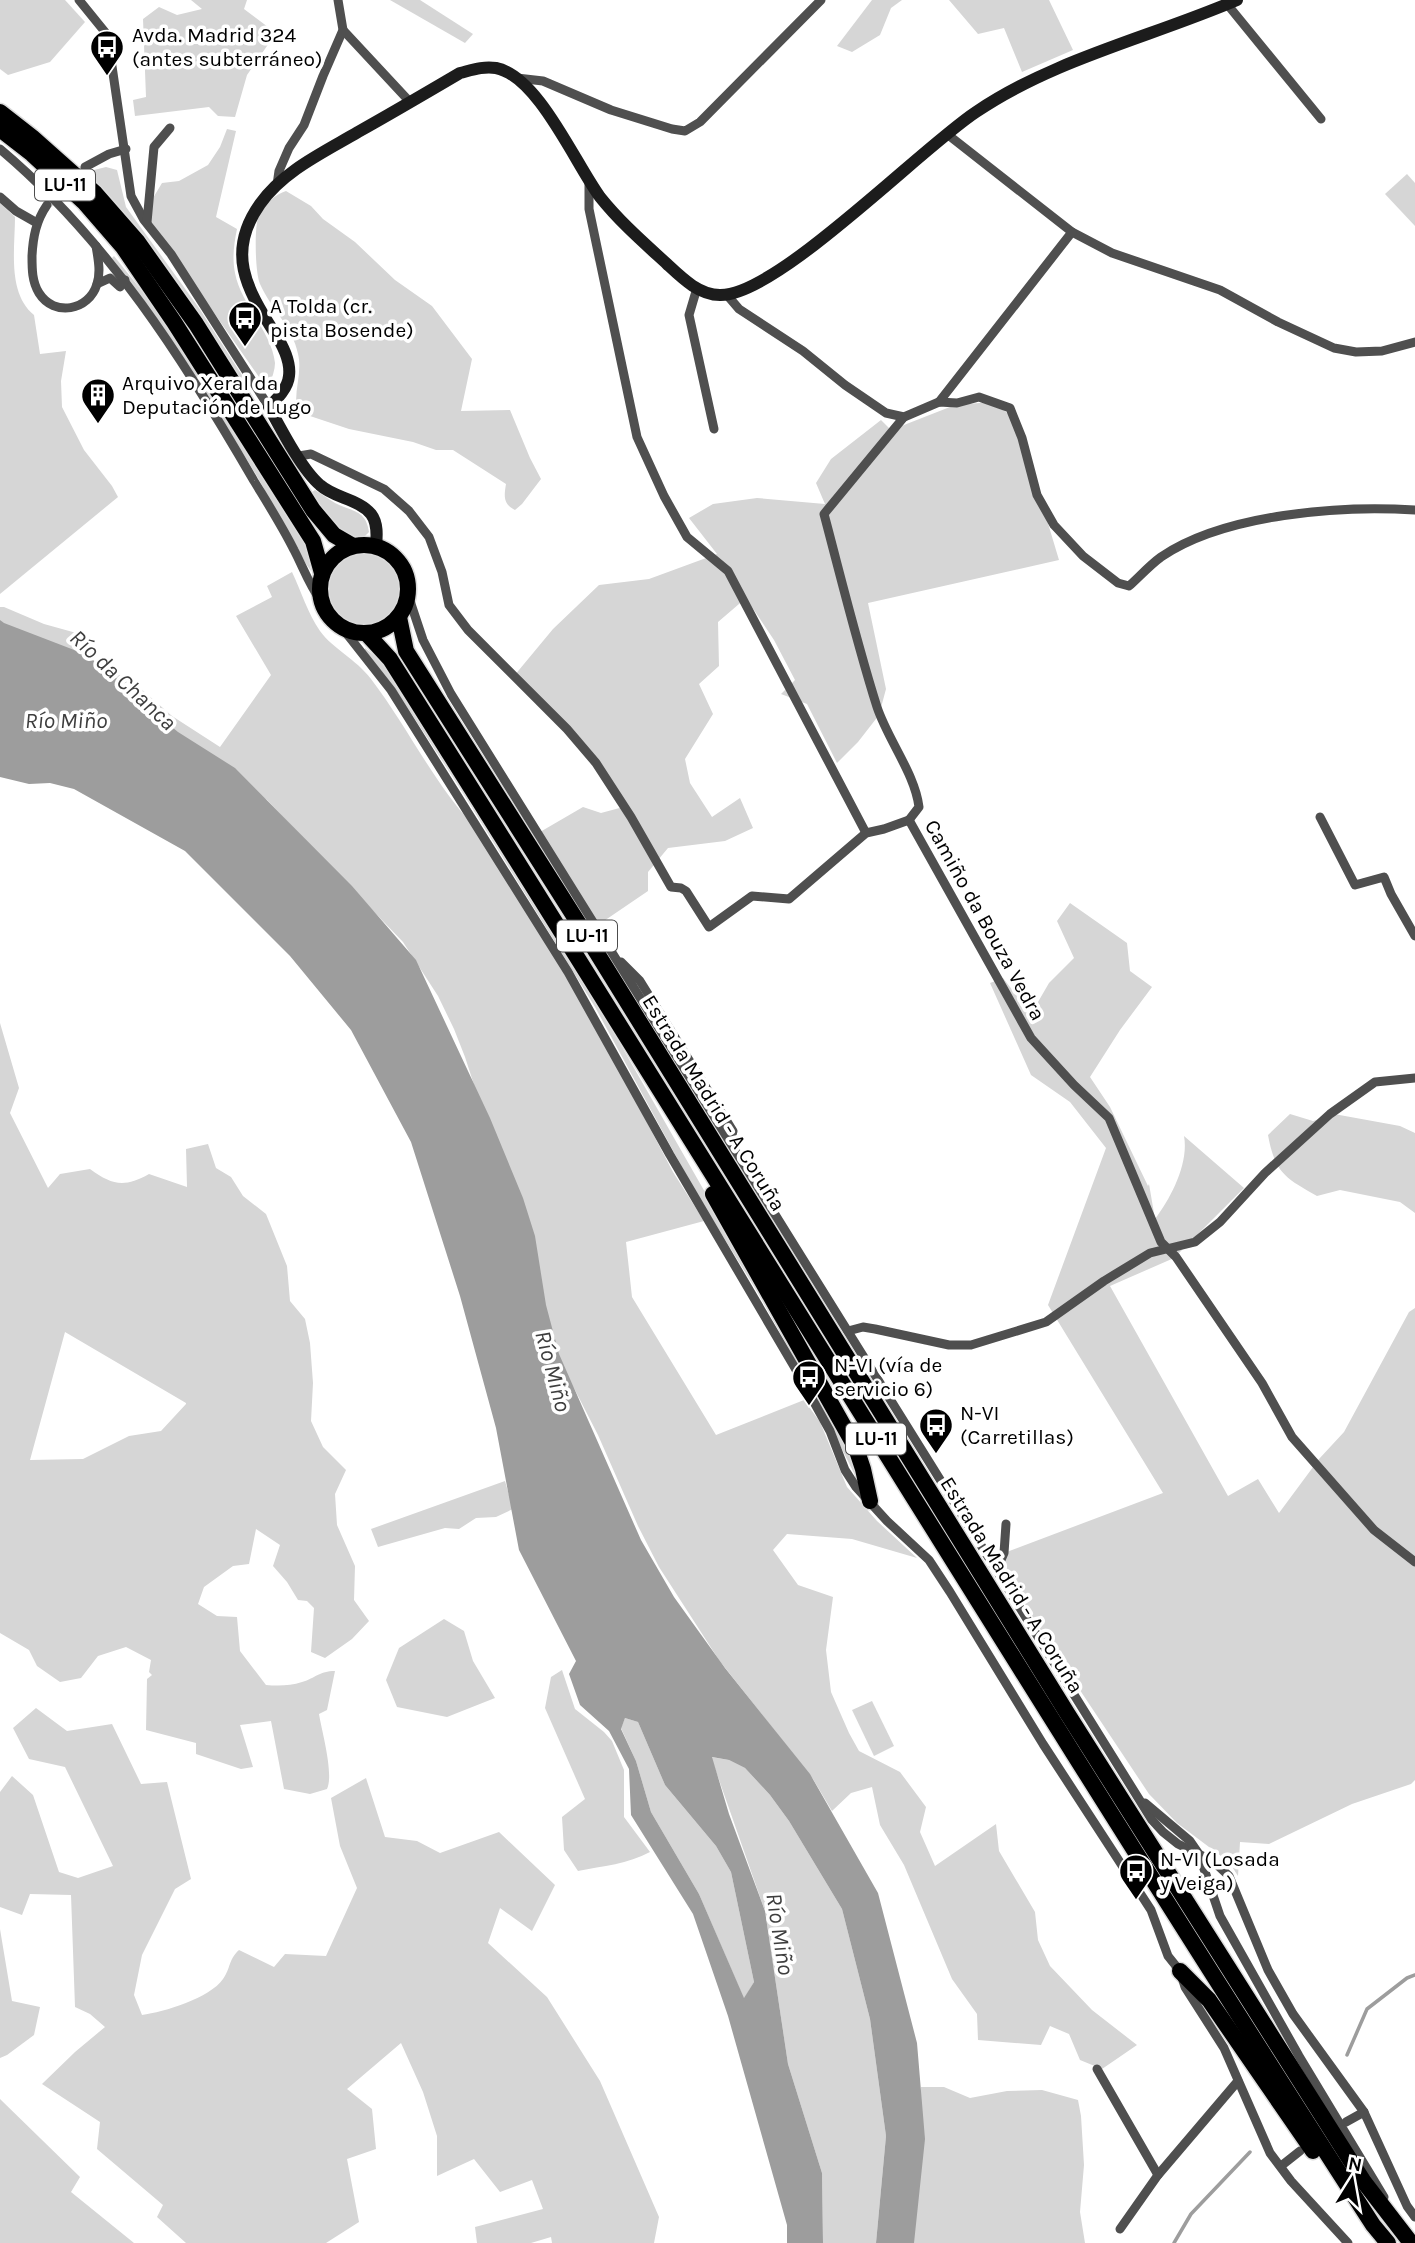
<svg xmlns="http://www.w3.org/2000/svg" width="1415" height="2243" viewBox="0 0 1415 2243" font-family="Karla,sans-serif">
	<rect width="100%" height="100%" fill="#fff"/>
	<g fill="#d6d6d6" fill-rule="evenodd">
		<path d="M 0,0 L 65,0 L 85,22 L 50,62 L 8,75 L 0,69 Z"/>
		<path d="M 191,0 L 247,0 L 244,9 L 276,33 L 247,75 L 235,117 L 218,116 L 209,107 L 135,116 L 133,100 L 146,97 L 143,19 L 159,7 L 177,15 L 202,9 Z"/>
		<path d="M 390,0 L 420,0 L 473,34 L 465,43 Z"/>
		<path d="M 872,0 L 902,0 L 891,8 L 880,35 L 852,52 L 837,46 Z"/>
		<path d="M 949,0 L 1049,0 L 1073,50 L 1022,72 L 1004,28 L 978,34 Z"/>
		<path d="M 227,129 L 236,131 L 216,217 L 237,229 C 234,244 232,258 235,273 C 241,305 272,332 275,363 C 275,370 272,377 270,384 L 259,377 L 144,213 L 162,183 L 179,181 L 208,165 L 220,147 Z"/>
		<path d="M 106,167 L 117,170 L 126,207 L 199,308 L 247,383 L 244,386 L 129,221 L 91,177 L 94,170 Z"/>
		<path d="M 1407,174 L 1415,183 L 1415,226 L 1385,194 Z"/>
		<path d="M 286,191 L 311,206 L 323,219 L 355,242 L 395,280 L 432,306 L 472,359 L 461,411 L 510,410 L 530,458 L 541,479 L 522,504 L 515,510 C 503,504 504,496 506,484 L 453,450 L 436,450 L 413,442 L 349,429 L 298,412 C 292,394 303,374 298,354 C 293,327 271,309 260,284 C 255,273 254,225 259,215 C 264,204 276,194 286,191 Z"/>
		<path d="M 0,203 L 15,217 C 15,248 7,293 34,315 L 40,354 L 66,351 L 61,381 L 62,407 L 84,450 L 112,486 L 118,497 L 0,594 Z"/>
		<path d="M 114,256 L 150,301 L 295,527 L 307,548 L 311,571 C 290,542 276,509 258,478 C 213,402 163,329 112,258 Z"/>
		<path d="M 992,402 L 1017,420 L 1059,560 L 868,603 L 886,689 L 879,715 L 858,742 L 837,763 L 807,704 L 781,694 L 795,680 L 774,640 L 746,598 L 718,622 L 719,666 L 699,684 L 713,714 L 685,759 L 690,783 L 712,817 L 740,798 L 753,828 L 725,841 L 668,848 L 648,872 L 648,891 L 598,925 L 540,832 L 583,807 L 601,813 L 627,806 L 592,754 L 514,676 L 553,629 L 599,585 L 649,579 L 717,554 L 689,518 L 713,504 L 757,498 L 825,504 L 816,483 L 831,459 L 881,420 L 893,432 L 904,425 L 955,405 Z"/>
		<path d="M 315,490 C 322,494 328,499 335,503 C 353,512 366,510 369,532 L 364,537 C 330,535 328,520 311,493 Z"/>
		<circle cx="364" cy="589" r="37"/>
		<path d="M 292,572 C 301,591 308,614 320,631 C 333,649 356,659 371,679 C 407,726 433,782 473,825 L 592,1018 L 673,1172 L 704,1221 L 626,1242 L 632,1297 L 716,1435 L 804,1400 L 820,1422 L 847,1487 L 877,1521 L 917,1558 L 852,1539 L 787,1534 L 773,1550 L 798,1585 L 833,1597 L 826,1650 L 831,1692 L 849,1733 L 859,1751 L 900,1772 L 926,1807 L 920,1832 L 935,1866 L 996,1824 L 999,1851 L 1035,1912 L 1038,1940 L 1050,1966 L 1092,2010 L 1137,2045 L 1102,2069 L 1080,2060 L 1069,2034 L 1050,2026 L 1041,2045 L 978,2040 L 977,2014 L 952,1979 L 904,1865 L 880,1825 L 872,1787 L 851,1793 L 832,1811 L 813,1779 L 719,1660 L 659,1567 L 638,1526 L 598,1435 L 556,1353 L 527,1248 L 465,1057 L 454,1029 L 438,996 L 403,942 L 267,800 L 226,771 L 0,635 L 0,607 L 4,607 L 44,624 L 80,634 L 88,660 L 132,681 L 172,716 L 220,747 L 271,675 L 236,616 L 272,597 L 267,586 Z"/>
		<path d="M 365,648 L 380,660 L 606,1019 L 849,1444 L 857,1479 L 810,1386 L 758,1293 L 695,1191 L 595,1007 L 458,785 L 394,687 L 365,651 Z"/>
		<path d="M 1070,903 L 1127,943 L 1130,971 L 1152,987 L 1120,1030 L 1090,1077 L 1110,1107 L 1148,1186 L 1149,1184 L 1155,1219 C 1171,1198 1189,1163 1184,1136 L 1244,1188 L 1174,1258 L 1110,1286 L 1228,1496 L 1258,1479 L 1279,1513 L 1319,1459 L 1344,1432 L 1409,1312 L 1415,1308 L 1415,1780 L 1411,1784 L 1352,1804 L 1269,1844 L 1240,1842 L 1238,1876 L 1229,1862 L 1177,1823 L 1149,1794 L 1048,1642 L 996,1556 L 1163,1493 L 1048,1305 L 1106,1148 L 1070,1102 L 1031,1075 L 990,983 L 1003,978 L 1031,1014 L 1049,983 L 1074,958 L 1057,921 Z"/>
		<path d="M 0,1023 L 19,1088 L 10,1113 L 48,1188 L 60,1174 L 90,1169 C 112,1185 124,1188 149,1174 L 187,1187 L 186,1149 L 208,1144 L 216,1168 L 231,1177 L 243,1196 L 266,1214 L 287,1266 L 290,1301 L 305,1319 L 310,1343 L 313,1383 L 311,1421 L 323,1447 L 346,1470 L 335,1494 L 337,1525 L 355,1566 L 354,1600 L 369,1621 L 352,1639 L 325,1658 L 311,1652 L 314,1608 L 307,1601 L 298,1600 L 287,1582 L 273,1566 L 280,1545 L 256,1529 L 249,1564 L 233,1566 L 204,1587 L 198,1604 L 217,1616 L 237,1617 L 240,1651 L 266,1685 C 278,1686 290,1686 302,1682 C 316,1678 319,1671 335,1671 L 327,1710 L 319,1714 C 322,1732 334,1774 327,1789 L 310,1794 L 284,1789 L 271,1721 L 240,1725 L 253,1767 L 241,1769 L 196,1754 L 196,1743 L 146,1730 L 147,1679 L 152,1675 L 149,1672 L 151,1660 L 126,1647 L 98,1656 L 81,1678 L 60,1682 L 37,1666 L 29,1650 L 0,1633 ZM 65,1332 L 186,1403 L 186,1404 L 161,1431 L 129,1436 L 83,1459 L 30,1460 Z"/>
		<path d="M 1290,1114 L 1313,1121 L 1334,1114 L 1400,1126 L 1415,1133 L 1415,1213 L 1400,1202 L 1340,1190 L 1317,1196 C 1285,1178 1275,1173 1268,1135 Z"/>
		<path d="M 505,1481 L 513,1509 L 496,1517 L 476,1518 L 459,1529 L 445,1528 L 378,1547 L 371,1529 Z"/>
		<path d="M 444,1619 L 464,1631 L 473,1661 L 495,1698 L 447,1717 L 397,1707 L 386,1680 L 399,1648 Z"/>
		<path d="M 562,1670 L 575,1709 L 604,1732 L 612,1741 L 624,1770 L 624,1817 L 650,1852 C 628,1864 603,1866 578,1871 L 564,1850 L 562,1817 L 585,1799 L 545,1708 L 551,1677 Z"/>
		<path d="M 872,1701 L 894,1746 L 874,1756 L 852,1710 Z"/>
		<path d="M 36,1708 L 67,1731 L 112,1724 L 141,1784 L 167,1782 L 191,1879 L 175,1889 L 142,1955 L 134,1995 L 142,2015 C 164,2012 210,1998 223,1979 C 231,1968 228,1960 239,1950 L 274,1967 L 285,1954 L 326,1956 L 357,1888 L 340,1846 L 331,1798 L 366,1778 L 385,1837 L 417,1841 L 440,1853 L 499,1832 L 555,1885 L 532,1931 L 500,1908 L 488,1943 L 547,1997 L 600,2081 L 659,2217 L 654,2243 L 552,2243 L 551,2237 L 531,2243 L 477,2243 L 475,2227 L 543,2209 L 532,2180 L 500,2192 L 474,2159 L 437,2176 L 437,2136 L 423,2092 L 401,2043 L 347,2089 L 372,2109 L 376,2149 L 347,2159 L 359,2222 L 326,2243 L 186,2243 L 157,2217 L 163,2205 L 97,2149 L 100,2122 L 42,2084 L 75,2052 L 105,2027 L 90,2014 L 75,2007 L 71,1895 L 30,1894 L 22,1915 L 0,1907 L 0,1792 L 12,1776 L 33,1795 L 59,1872 L 78,1878 L 113,1866 L 65,1767 L 29,1759 L 13,1728 Z"/>
		<path d="M 625,1718 L 638,1722 L 665,1785 L 716,1846 L 731,1872 L 754,1982 L 744,1999 L 699,1894 L 651,1812 L 636,1761 L 621,1728 Z"/>
		<path d="M 711,1757 L 729,1760 L 745,1768 L 770,1795 L 789,1821 L 842,1909 L 870,2019 L 886,2136 L 876,2243 L 823,2243 L 822,2173 L 788,2064 L 765,1911 Z"/>
		<path d="M 0,1929 L 12,2001 L 40,2007 L 34,2035 L 7,2055 L 0,2058 Z"/>
		<path d="M 921,2087 L 944,2087 L 970,2098 L 1007,2091 L 1042,2090 L 1078,2100 L 1081,2116 L 1084,2165 L 1080,2212 L 1085,2243 L 909,2243 L 921,2102 Z"/>
		<path d="M 0,2099 L 80,2177 L 71,2192 L 134,2243 L 0,2243 Z"/>
	</g>
	<path fill="#9d9d9d" fill-rule="evenodd" d="M 0,620 L 4,623 L 82,653 L 110,671 L 125,688 L 178,732 L 235,768 L 352,886 L 416,960 L 490,1118 L 523,1198 L 535,1236 L 546,1305 L 559,1354 L 641,1540 L 674,1597 L 725,1668 L 810,1774 L 878,1893 L 917,2043 L 925,2139 L 914,2243 L 876,2243 L 886,2136 L 870,2019 L 842,1909 L 789,1821 L 770,1795 L 745,1768 L 729,1760 L 712,1757 L 729,1814 L 765,1911 L 788,2064 L 822,2173 L 823,2243 L 787,2243 L 787,2225 L 728,2016 L 693,1914 L 631,1815 L 629,1769 L 609,1731 L 580,1705 L 569,1674 L 576,1661 L 519,1550 L 496,1428 L 460,1296 L 411,1142 L 351,1030 L 290,956 L 185,851 L 74,789 L 50,783 L 29,784 L 0,777 ZM 625,1718 L 638,1722 L 665,1785 L 716,1846 L 731,1872 L 754,1982 L 744,1998 L 699,1894 L 651,1812 L 636,1761 L 621,1729 Z"/>
	<g fill="none" stroke-linecap="round" stroke-linejoin="round">
		<g stroke="#9d9d9d" stroke-width="3.5">
			<path d="M 1347,2055 L 1367,2009 L 1407,1978 L 1415,1975"/>
			<path d="M 1174,2243 L 1191,2214 L 1250,2152"/>
		</g>
		<path stroke="#d9d9d9" stroke-width="9" stroke-dasharray="9 4.5" stroke-linecap="butt" d="M 48,204 L 85,167"/>
		<g stroke="#dbdbdb" stroke-width="19">
			<g id="highway">
				<path d="M 0,112 L 32,137 L 95,193 L 137,241 L 196,324 L 313,510 L 334,535 L 353,546"/>
				<path d="M 0,129 L 32,154 L 84,202 L 123,247 L 174,322 L 313,541 L 322,573"/>
				<circle cx="364" cy="589" r="44"/>
				<path d="M 399,617 L 406,651 L 579,924 L 1067,1713 L 1364,2182 L 1411,2243"/>
				<path d="M 367,634 L 390,659 C 719,1180 1039,1707 1373,2225 L 1388,2243"/>
				<path d="M 713,1194 L 856,1448 L 863,1469 L 870,1501"/>
				<path d="M 1180,1971 L 1209,2000 L 1313,2151"/>
			</g>
		</g>
		<g stroke="#4f4f4f" stroke-width="9">
			<path d="M 79,0 L 105,32 L 109,46 L 131,196 L 144,220 L 171,254 L 269,407"/>
			<path d="M 1227,4 L 1321,119"/>
			<path d="M 343,30 L 410,102"/>
			<path d="M 517,78 L 543,81 L 611,110 L 672,129 L 685,131 L 700,122 L 821,0"/>
			<path d="M 947,134 L 1072,232 L 1112,253 L 1220,290 L 1278,322 L 1334,348 L 1356,352 L 1382,351 L 1415,342"/>
			<path d="M 0,149 C 108,240 184,360 254,481 C 268,504 282,526 294,550 C 303,567 309,585 321,601"/>
			<path d="M 85,167 L 109,154 L 126,149"/>
			<path d="M 589,181 L 589,209 L 637,437 L 664,496 L 687,537 L 728,571 L 866,833"/>
			<path d="M 277,185 L 279,171 L 289,148 L 304,125 L 323,76 L 343,30 L 338,0"/>
			<path d="M 0,197 L 16,211 L 37,223"/>
			<path d="M 47,205 C 36,221 33,237 32,256 C 32,269 32,282 39,293 C 54,317 89,311 97,284 C 101,272 98,258 96,246"/>
			<path d="M 147,222 L 154,147 L 170,128"/>
			<path d="M 97,284 L 110,278 L 120,287 L 125,280"/>
			<path d="M 697,288 L 689,315 L 714,429"/>
			<path d="M 727,295 L 739,309 L 803,351 L 845,385 L 886,413 L 904,417 L 939,402 L 957,403 L 979,397 L 1010,408 L 1022,438 L 1037,495 L 1054,525 L 1083,556 L 1118,583 L 1129,586 C 1139,577 1150,565 1161,557 C 1224,514 1341,505 1415,510"/>
			<path d="M 939,402 L 1072,232"/>
			<path d="M 904,417 L 824,514 C 841,578 857,644 877,707 C 888,740 915,774 919,807 L 909,820"/>
			<path d="M 299,456 L 311,454 L 384,489 L 409,511 L 429,537 L 442,572 L 449,605 L 468,630 L 567,729 L 596,763 L 631,817 L 671,887 L 681,888 L 686,891 L 709,927 L 752,896 L 789,899 L 866,833 L 884,829 L 909,820 L 1031,1038 L 1074,1085 L 1109,1118 L 1161,1242 L 1176,1257 L 1262,1383 L 1292,1437 L 1374,1530 L 1415,1562"/>
			<path d="M 408,595 L 423,640 L 451,694 L 1152,1820 L 1163,1832 L 1178,1844 L 1213,1861 L 1229,1876 L 1268,1970 L 1293,2014 L 1364,2112 L 1407,2206 L 1415,2217"/>
			<path d="M 343,629 L 391,690 L 568,972 L 670,1155 L 795,1368 L 830,1431 L 845,1470 L 856,1487 L 887,1521 L 929,1560 L 950,1592 L 1043,1744 L 1151,1910 L 1168,1956 L 1180,1971 L 1185,1987 L 1224,2048 L 1270,2153 L 1291,2181 L 1348,2243"/>
			<path d="M 1320,817 L 1355,885 L 1384,877 L 1391,894 L 1415,936"/>
			<path d="M 621,962 L 640,981 L 733,1131 L 730,1142"/>
			<path d="M 848,1331 L 863,1327 L 875,1329 L 949,1345 L 971,1345 L 1046,1322 L 1104,1281 L 1150,1253 L 1195,1242 L 1220,1222 L 1265,1173 L 1330,1114 L 1375,1082 L 1415,1078"/>
			<path d="M 997,1569 L 1004,1553 L 1006,1524"/>
			<path d="M 1145,1803 L 1190,1841 L 1199,1854 L 1220,1916 L 1299,2056 L 1384,2197"/>
			<path d="M 1097,2069 L 1158,2175"/>
			<path d="M 1346,2122 L 1364,2112"/>
			<path d="M 1281,2166 L 1300,2151"/>
			<path d="M 1120,2229 L 1158,2175 L 1238,2081"/>
		</g>
		<path stroke="#1c1c1c" stroke-width="12" d="M 376,546 C 377,536 378,523 371,514 C 359,499 334,498 320,485 C 302,470 281,429 269,407 C 277,399 288,388 289,376 C 291,361 282,344 274,332 C 246,288 226,252 260,204 C 283,171 324,152 358,132 C 392,113 426,93 460,73 C 472,70 483,66 496,68 C 538,76 575,163 600,197 C 620,222 643,242 667,264 C 682,278 699,295 720,295 C 777,296 921,148 976,112 C 1054,59 1151,37 1237,0"/>
		<use href="#highway" stroke="#000" stroke-width="16"/>
	</g>
	<defs>
		<g id="bus-pin" transform="scale(1.75)"><path d="M0 17L-7.5 6A9.5 9.5 0 1 1 7.5 6Z" fill="#000" stroke="#fff"/><path d="M-5-6H5V4H4V6H2V4H-2V6H-4V4H-5ZM-3.5-4V0h7V-4ZM-3.5 1.2v1.5H-2V1.2ZM2 1.2v1.5H3.5V1.2Z" fill="#fff"/></g>
		<g id="building-pin" transform="scale(1.75)"><path d="M0 17L-7.5 6A9.5 9.5 0 1 1 7.5 6Z" fill="#000" stroke="#fff"/><path d="M-4-6H4V6H1V3H-1V6H-4ZM-2.5-4.3h1.7v1.8h-1.7ZM.8-4.3h1.7v1.8H.8ZM-2.5-1h1.7V.8h-1.7ZM.8-1h1.7V.8H.8Z" fill="#fff"/></g>
	</defs>
	<g fill-rule="evenodd">
		<use href="#bus-pin" x="107" y="47"/>
		<use href="#bus-pin" x="245" y="318"/>
		<use href="#building-pin" x="98" y="395"/>
		<use href="#bus-pin" x="809" y="1377"/>
		<use href="#bus-pin" x="936" y="1425"/>
		<use href="#bus-pin" x="1136" y="1871"/>
	</g>
	<g text-anchor="middle" dominant-baseline="central" stroke-width="7" stroke-linejoin="round" paint-order="stroke">
		<g fill="#fff" stroke="#4c4c4c" stroke-width="2">
			<rect x="35" y="169.5" width="60" height="31" rx="5"/>
			<rect x="557" y="920.5" width="60" height="31" rx="5"/>
			<rect x="846" y="1423.5" width="60" height="31" rx="5"/>
		</g>
		<g font-size="19" font-weight="bold" fill="#000">
			<text x="65" y="185">LU-11</text>
			<text x="587" y="936">LU-11</text>
			<text x="876" y="1439">LU-11</text>
		</g>
		<g font-size="21" fill="#000" stroke="#fff" text-anchor="start">
			<text x="132" y="35">Avda. Madrid 324<tspan x="132" dy="24">(antes subterráneo)</tspan></text>
			<text x="270" y="306">A Tolda (cr.<tspan x="270" dy="24">pista Bosende)</tspan></text>
			<text x="122" y="383">Arquivo Xeral da<tspan x="122" dy="24">Deputación de Lugo</tspan></text>
			<text x="834" y="1365">N-VI (vía de<tspan x="834" dy="24">servicio 6)</tspan></text>
			<text x="960" y="1413">N-VI<tspan x="960" dy="24">(Carretillas)</tspan></text>
			<text x="1160" y="1859">N-VI (Losada<tspan x="1160" dy="24">y Veiga)</tspan></text>
		</g>
		<g font-size="21" fill="#000" stroke="#fff">
			<text transform="translate(985 920) rotate(61)">Camiño da Bouza Vedra</text>
			<text transform="translate(714 1103) rotate(58)">Estrada Madrid - A Coruña</text>
			<text transform="translate(1012 1585) rotate(58)">Estrada Madrid - A Coruña</text>
		</g>
		<g font-size="23" font-style="italic" fill="#3e3e3e" stroke="#fff">
			<text transform="translate(123 680) rotate(43)">Río da Chanca</text>
			<text x="66" y="720">Río Miño</text>
			<text transform="translate(553 1371) rotate(75)">Río Miño</text>
			<text transform="translate(780 1934) rotate(81)">Río Miño</text>
		</g>
	</g>
	<g transform="translate(1352 2180) rotate(11)" stroke="#ffffff" stroke-width="5" paint-order="stroke">
	<path d="M0-5L12 26L0 18L-12 26Z" fill="#000000"/>
	<text y="-10" font-size="19" font-weight="bold" text-anchor="middle" fill="#000000">N</text>
	</g>
</svg>
